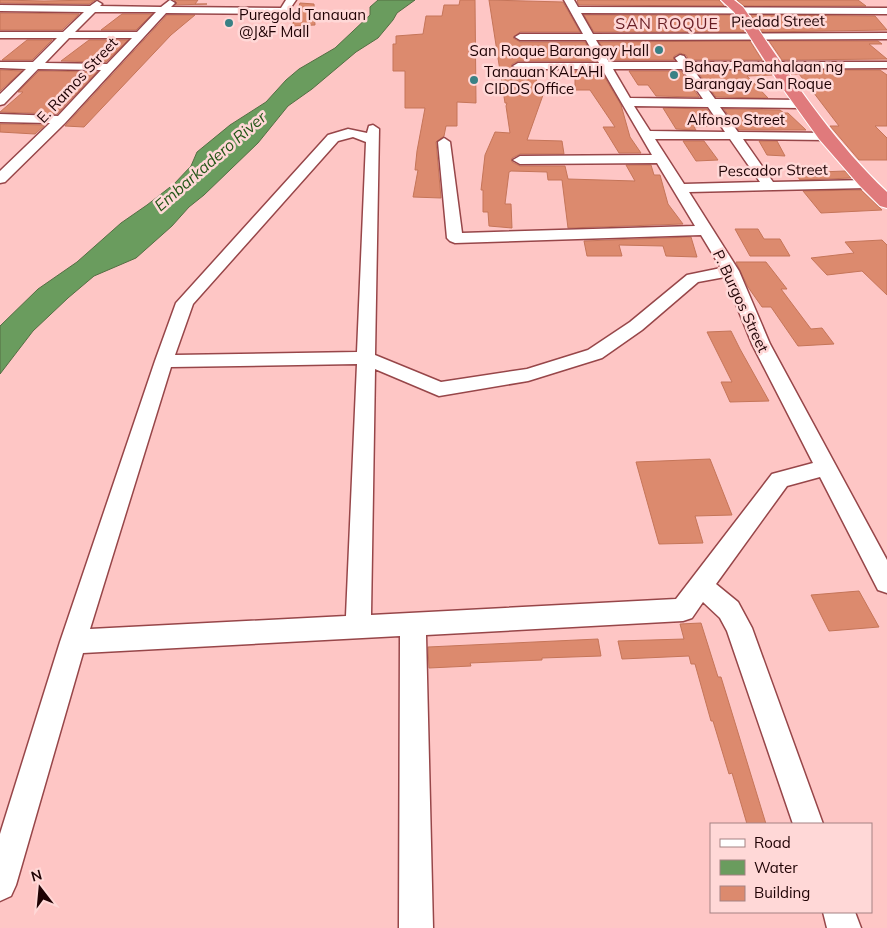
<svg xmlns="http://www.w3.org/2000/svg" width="887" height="928" viewBox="0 0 887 928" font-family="Mulish,sans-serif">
	<rect width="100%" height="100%" fill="#fec6c5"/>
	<path fill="#6a9c5e" stroke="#546e43" d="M 378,0 L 415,0 L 397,13 L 393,20 L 378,38 L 356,52 L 312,89 L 288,106 L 258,143 L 204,195 L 189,207 L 172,226 L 136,258 L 94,276 L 68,298 L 33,331 L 0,374 L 0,326 L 38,289 L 77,262 L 121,223 L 147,205 L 174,184 L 191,166 L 197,152 L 230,125 L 266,102 L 286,80 L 299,69 L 335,48 L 370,15 L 370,7 Z"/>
	<g fill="#dc8a6e" stroke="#c57559">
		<path d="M 0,0 L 44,1 L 95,0 L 89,4 L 0,3 Z"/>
		<path d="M 174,0 L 198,0 L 195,4 L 207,4 L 175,5 L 177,3 Z"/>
		<path d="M 460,0 L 475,0 L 476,103 L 457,102 L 457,126 L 446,126 L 444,136 L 436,142 L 441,198 L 413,197 L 418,170 L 415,170 L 417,151 L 425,108 L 405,108 L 405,71 L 393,71 L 393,44 L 396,44 L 396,36 L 423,34 L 426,16 L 442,16 L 444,5 L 459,5 Z"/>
		<path d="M 489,0 L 563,2 L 580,32 L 520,32 L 513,38 L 520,42 L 585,42 L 596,61 L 518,61 L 512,64 L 512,68 L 518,71 L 537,71 L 535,95 L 543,95 L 527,140 L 562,141 L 564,154 L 520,154 L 512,158 L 512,162 L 520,166 L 565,166 L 568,179 L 635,181 L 626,165 L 651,165 L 654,175 L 660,175 L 668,204 L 683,224 L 568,228 L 562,180 L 548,180 L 547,172 L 511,171 L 509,172 L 505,204 L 511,204 L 512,228 L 489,226 L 488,212 L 483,212 L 483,190 L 481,190 L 485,155 L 495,132 L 510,133 L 506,106 L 507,103 L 505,103 Z"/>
		<path d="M 578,0 L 719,0 L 724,6 L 579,5 L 577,1 Z"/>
		<path d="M 737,0 L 858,0 L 866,6 L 744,6 Z"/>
		<path d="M 300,3 L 314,4 L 315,25 L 292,26 Z"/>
		<path d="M 0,13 L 79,14 L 62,30 L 0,30 Z"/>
		<path d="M 122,14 L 152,14 L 136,30 L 101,30 Z"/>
		<path d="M 167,15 L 195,15 L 171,35 L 84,127 L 65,126 Z"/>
		<path d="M 584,15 L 734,15 L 744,32 L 594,32 Z"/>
		<path d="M 751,15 L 875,16 L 887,30 L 762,32 Z"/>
		<path d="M 27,40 L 52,40 L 32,60 L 2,60 Z"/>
		<path d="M 89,40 L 128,40 L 106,62 L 61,61 Z"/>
		<path d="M 750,41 L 762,60 L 689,60 L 686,55 L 680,53 L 674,56 L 674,60 L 610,60 L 599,42 Z"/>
		<path d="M 769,41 L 878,41 L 882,44 L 869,44 L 887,59 L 782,60 Z"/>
		<path d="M 0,70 L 22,71 L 0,91 Z"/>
		<path d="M 769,70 L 772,75 L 747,76 L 768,98 L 716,97 L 697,71 Z"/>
		<path d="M 789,70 L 880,70 L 887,75 L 887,126 L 875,126 L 887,138 L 887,160 L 859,160 L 830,126 L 839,126 L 807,84 L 799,74 L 791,74 Z"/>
		<path d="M 39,71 L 97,72 L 57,114 L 0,112 L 23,92 L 18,92 Z"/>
		<path d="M 575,71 L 601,71 L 621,105 L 630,137 L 641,153 L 619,153 L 603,127 L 615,127 L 590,90 L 575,90 Z"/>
		<path d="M 629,71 L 681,71 L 699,97 L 656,96 L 648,85 L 638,85 Z"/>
		<path d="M 663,108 L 707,109 L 718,126 L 694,127 L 696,130 L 676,129 Z"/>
		<path d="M 724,109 L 780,110 L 784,113 L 788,113 L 806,130 L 739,130 Z"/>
		<path d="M 0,124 L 45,125 L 35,134 L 0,132 Z"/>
		<path d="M 683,141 L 704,141 L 718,160 L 696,161 Z"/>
		<path d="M 759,141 L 777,141 L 785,156 L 767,155 Z"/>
		<path d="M 845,171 L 851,178 L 800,180 L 795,173 Z"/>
		<path d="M 861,190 L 882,210 L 821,213 L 803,191 Z"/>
		<path d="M 735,229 L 758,229 L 764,239 L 780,239 L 790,256 L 750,256 Z"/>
		<path d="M 691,237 L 697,257 L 666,256 L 663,246 L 619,245 L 622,256 L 587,256 L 584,241 Z"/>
		<path d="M 882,240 L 887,245 L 887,295 L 862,271 L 827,275 L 811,258 L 854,253 L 845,242 Z"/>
		<path d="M 736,262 L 766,262 L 787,289 L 781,289 L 811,329 L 822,328 L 834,344 L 798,346 L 771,307 L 762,307 L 748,287 Z"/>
		<path d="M 731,331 L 740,349 L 769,401 L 730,402 L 721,382 L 732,382 L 707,332 Z"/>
		<path d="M 710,459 L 732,515 L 695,516 L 703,543 L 659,544 L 636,462 Z"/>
		<path d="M 859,591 L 879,627 L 829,631 L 811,595 Z"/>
		<path d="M 701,623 L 718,677 L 721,677 L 766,824 L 747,824 L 732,773 L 729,774 L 713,721 L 711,721 L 695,664 L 691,664 L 689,656 L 622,659 L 618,641 L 684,639 L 680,624 Z"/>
		<path d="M 598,639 L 601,656 L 542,658 L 542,660 L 470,663 L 471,666 L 429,668 L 428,647 Z"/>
	</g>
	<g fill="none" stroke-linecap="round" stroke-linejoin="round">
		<g stroke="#974649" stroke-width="3">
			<g id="minor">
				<path d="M 170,0 L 175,3 L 171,7 L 281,8 L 286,0 L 296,0 L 287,13 L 284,14 L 166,13 L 65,123 L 5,182 L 0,183 L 0,171 L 50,123 L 0,122 L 0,114 L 58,116 L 101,70 L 38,69 L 4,104 L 0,105 L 0,94 L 26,69 L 0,68 L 0,62 L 33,62 L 57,38 L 0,38 L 0,32 L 63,32 L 84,12 L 0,11 L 0,5 L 90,6 L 97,1 L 102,4 L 100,6 L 161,7 ZM 95,12 L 156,12 L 137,32 L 75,32 ZM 69,38 L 132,38 L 107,64 L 45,63 Z"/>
				<path d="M 564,0 L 574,0 L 578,7 L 887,8 L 887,14 L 581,13 L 593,34 L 887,33 L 887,39 L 596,40 L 609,62 L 678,62 L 675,58 L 680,55 L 684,56 L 688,62 L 887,62 L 887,68 L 693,69 L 715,99 L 801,100 L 807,104 L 801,108 L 720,107 L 738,132 L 831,133 L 832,136 L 831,139 L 826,140 L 743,139 L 773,182 L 867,180 L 874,184 L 867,188 L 689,192 L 739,271 L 770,344 L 887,560 L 887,593 L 878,590 L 820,477 L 787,486 L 716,584 L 738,602 L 752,628 L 823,824 L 793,824 L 727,631 L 720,618 L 703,602 L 692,618 L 683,621 L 426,635 L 433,928 L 399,928 L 400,636 L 83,653 L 16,885 L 11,896 L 0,901 L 0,834 L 60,642 L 155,361 L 176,303 L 328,135 L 348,129 L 367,133 L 369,126 L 373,125 L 379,129 L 375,355 L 441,382 L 527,369 L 588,350 L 630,322 L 687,275 L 721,268 L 701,235 L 455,243 L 450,241 L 447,238 L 438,142 L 444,138 L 450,142 L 462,233 L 695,226 L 657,163 L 520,164 L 513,160 L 520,156 L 652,155 L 602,69 L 518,69 L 513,66 L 518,63 L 599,63 L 586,40 L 520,40 L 515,37 L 520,34 L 583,34 ZM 613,69 L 682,69 L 703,99 L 630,98 ZM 634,106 L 708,107 L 725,132 L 650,131 ZM 353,137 L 366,142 L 357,352 L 175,355 L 193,304 L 338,141 ZM 655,139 L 730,139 L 760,182 L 684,184 ZM 725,277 L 752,344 L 813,463 L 772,474 L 676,599 L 371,615 L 375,369 L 439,396 L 528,381 L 602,358 L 642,330 L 698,282 ZM 357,364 L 346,616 L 90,629 L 171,367 Z"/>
				<path d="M 823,912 L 855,912 L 861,928 L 827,928 Z"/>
			</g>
		</g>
		<g stroke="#fff" stroke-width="2">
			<path id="highway" d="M 721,0 L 734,0 L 743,7 C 788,72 829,137 887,192 L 887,208 L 880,206 L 859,185 L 819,139 L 781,86 L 734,12 Z"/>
		</g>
		<use href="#minor" fill="#fff" fill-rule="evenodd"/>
		<use href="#highway" fill="#e07a7c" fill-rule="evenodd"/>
	</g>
	<g fill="#398185" stroke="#ffd8d7" stroke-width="2">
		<circle cx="229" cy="23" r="5"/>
		<circle cx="659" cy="50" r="5"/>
		<circle cx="674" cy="75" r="5"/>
		<circle cx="474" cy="80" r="5"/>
	</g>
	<g text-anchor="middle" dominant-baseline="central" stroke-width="5" stroke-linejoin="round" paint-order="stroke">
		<g font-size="15" fill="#1f0204" stroke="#ffd8d7" text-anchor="start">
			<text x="239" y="14">Puregold Tanauan<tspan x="239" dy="17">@J&amp;F Mall</tspan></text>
			<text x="649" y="50" text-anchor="end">San Roque Barangay Hall</text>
			<text x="684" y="66">Bahay Pamahalaan ng<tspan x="684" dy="17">Barangay San Roque</tspan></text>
			<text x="484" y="71">Tanauan KALAHI<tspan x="484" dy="17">CIDDS Office</tspan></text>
		</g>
		<g font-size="15" fill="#1f0204" stroke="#ffd8d7">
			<text transform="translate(778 21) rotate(-1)">Piedad Street</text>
			<text transform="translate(77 80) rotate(-47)">E. Ramos Street</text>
			<text x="736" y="119">Alfonso Street</text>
			<text transform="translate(773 170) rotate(-1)">Pescador Street</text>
			<text transform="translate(741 301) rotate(65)">P. Burgos Street</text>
		</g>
		<g font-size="16" letter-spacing="1" fill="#691d24" stroke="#ffd8d7">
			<text x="667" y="23">SAN ROQUE</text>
		</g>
		<g font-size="16" font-style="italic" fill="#245617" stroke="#ffd8d7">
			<text transform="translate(210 161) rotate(-41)">Embarkadero River</text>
		</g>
	</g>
	<rect x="710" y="823" width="162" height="90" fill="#ffd8d7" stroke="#a58283"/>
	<rect x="720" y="839" width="25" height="8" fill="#ffffff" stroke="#a58283"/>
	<text x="754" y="848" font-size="15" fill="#1f0204">Road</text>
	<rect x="720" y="860" width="25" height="15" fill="#6a9c5e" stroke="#a58283"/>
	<text x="754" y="873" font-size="15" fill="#1f0204">Water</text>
	<rect x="720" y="886" width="25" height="15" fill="#dc8a6e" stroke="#a58283"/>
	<text x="754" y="898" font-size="15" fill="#1f0204">Building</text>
	<g transform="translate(40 888) rotate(344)" stroke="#ffd8d7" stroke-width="4" paint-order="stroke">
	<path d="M0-4L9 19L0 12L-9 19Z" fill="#1f0204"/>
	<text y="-8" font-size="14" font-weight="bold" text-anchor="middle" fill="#1f0204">N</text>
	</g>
</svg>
